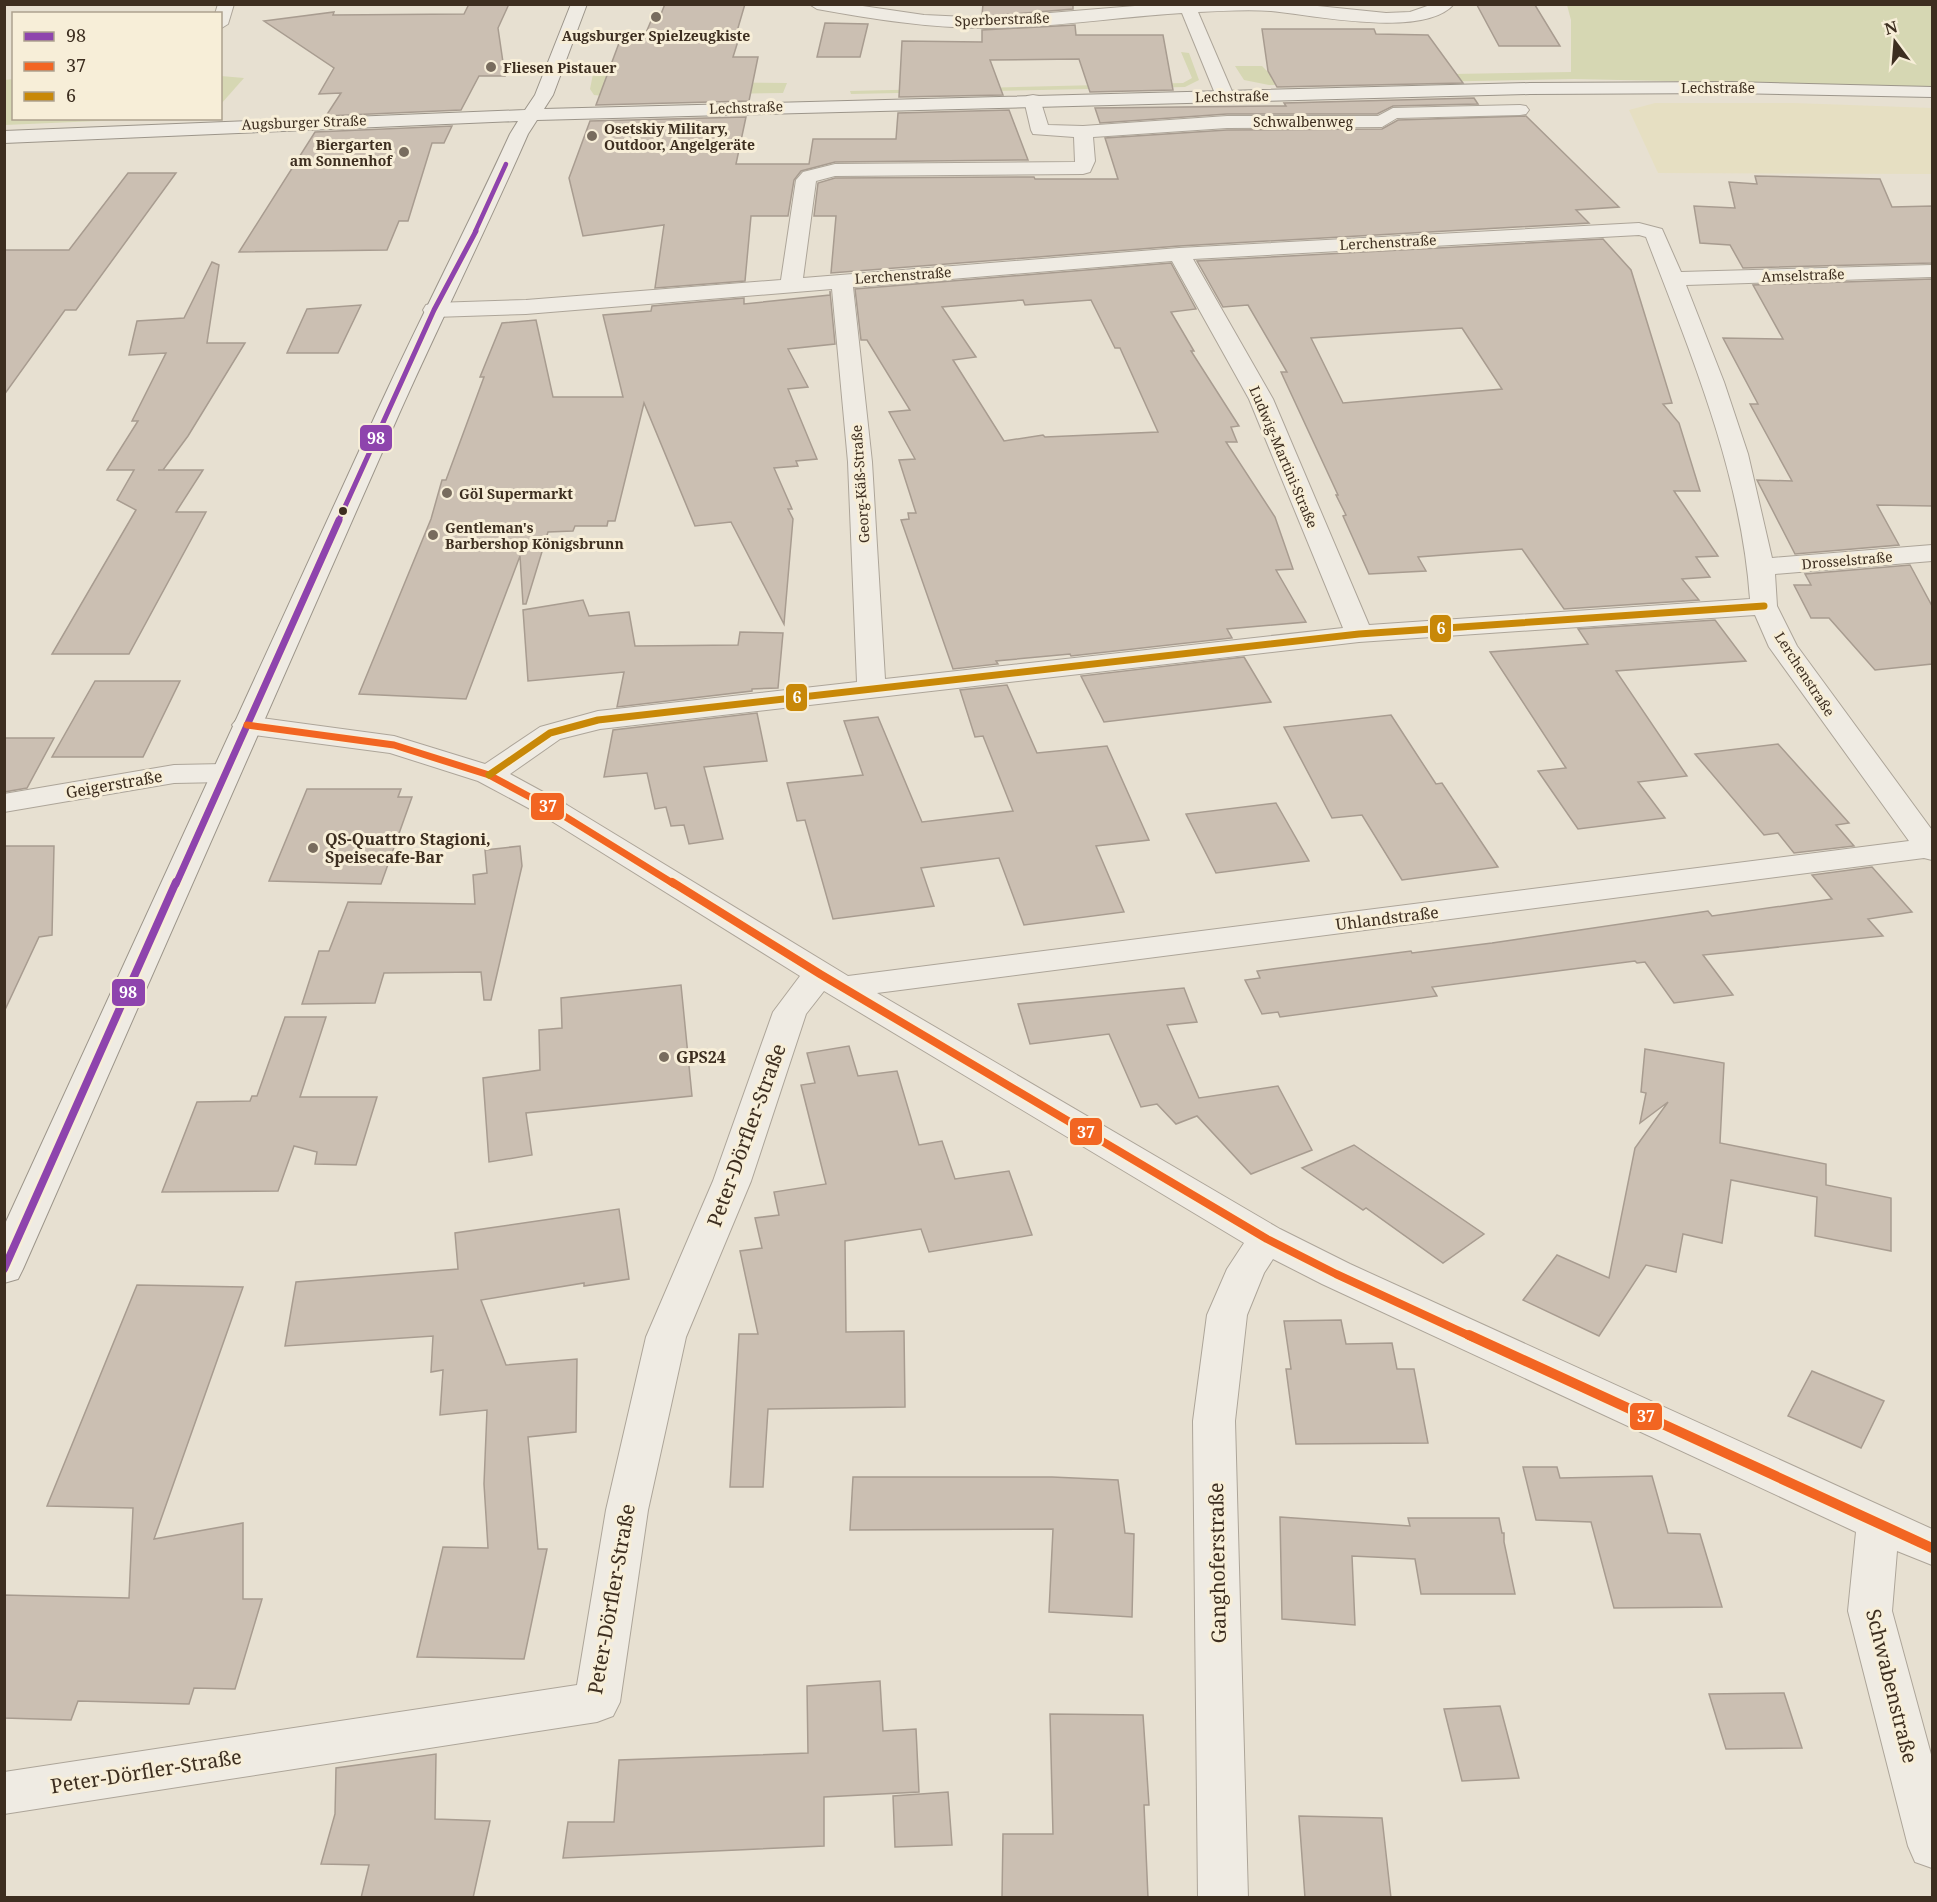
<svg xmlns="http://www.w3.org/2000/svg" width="1937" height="1902" viewBox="0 0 1937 1902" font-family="'Noto Serif',serif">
	<rect width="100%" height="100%" fill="#e7e0d1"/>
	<path fill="#e6dfc2" d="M 1655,103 L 1794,103 L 1932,108 L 1932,174 L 1658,173 L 1629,110 Z"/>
	<g fill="#d6d7b3">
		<path d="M 1567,5 L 1932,5 L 1932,87 L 1574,79 L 1269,85 L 1244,80 L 1235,66 L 1262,66 L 1273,77 L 1571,72 L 1571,20 Z"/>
		<path d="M 1181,52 L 1189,53 L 1199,80 L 1185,87 L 851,94 L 850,91 L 1183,83 L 1192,78 Z"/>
		<path d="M 593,74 L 624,74 L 622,82 L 787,83 L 783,93 L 604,96 L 594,95 L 590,89 Z"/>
		<path d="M 221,76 L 244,78 L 221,104 L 220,76 Z"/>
		<path d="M 13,79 L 14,118 L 143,119 L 5,125 L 5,80 Z"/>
	</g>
	<g fill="#cbbfb2" stroke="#a89c90" stroke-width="1.5" fill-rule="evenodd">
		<path d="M 469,4 L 509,4 L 498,28 L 505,76 L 479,76 L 461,110 L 326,116 L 341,93 L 319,94 L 334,68 L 264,21 L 334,12 L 333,15 L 464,14 Z"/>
		<path d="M 665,4 L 745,4 L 735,38 L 739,38 L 733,57 L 758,57 L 749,101 L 596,105 L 622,35 L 645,35 L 654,14 L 661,14 Z"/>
		<path d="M 983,4 L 1073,4 L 1073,9 L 988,16 L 982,15 Z"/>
		<path d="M 1477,5 L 1535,5 L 1560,46 L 1499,46 Z"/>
		<path d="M 825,23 L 868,24 L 860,57 L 817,57 Z"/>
		<path d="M 1075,25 L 1076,35 L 1163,35 L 1173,90 L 1090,92 L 1079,59 L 990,60 L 1003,95 L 899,97 L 902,41 L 982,42 L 982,30 Z"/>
		<path d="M 1262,29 L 1374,29 L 1376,34 L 1428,35 L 1463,83 L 1277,87 L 1268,71 Z"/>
		<path d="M 1474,98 L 1478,104 L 1393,106 L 1377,114 L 1227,114 L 1100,123 L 1095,108 L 1276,106 L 1286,106 L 1284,103 Z"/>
		<path d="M 1009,110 L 1028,160 L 835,162 L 801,171 L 794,180 L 788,216 L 751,216 L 745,281 L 655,288 L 664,225 L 583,236 L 569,178 L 590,121 L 746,117 L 736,164 L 809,164 L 813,139 L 896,139 L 898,113 Z"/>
		<path d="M 1526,116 L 1619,207 L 1576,210 L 1589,223 L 1179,246 L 831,273 L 836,216 L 814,216 L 818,183 L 835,178 L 1034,177 L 1035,179 L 1118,179 L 1105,138 L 1227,130 L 1382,129 L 1398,120 Z"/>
		<path d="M 452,126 L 444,143 L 432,143 L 408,221 L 399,221 L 387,250 L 239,252 L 315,132 Z"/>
		<path d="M 128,173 L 176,173 L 76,310 L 65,310 L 4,395 L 4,250 L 69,250 Z"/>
		<path d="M 1755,176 L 1880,179 L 1892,207 L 1932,206 L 1932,263 L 1743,268 L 1730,245 L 1700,243 L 1694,206 L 1735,208 L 1729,182 L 1757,184 Z"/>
		<path d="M 1603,239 L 1631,270 L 1672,403 L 1663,404 L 1679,423 L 1700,491 L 1674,491 L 1718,556 L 1696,557 L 1710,577 L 1682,579 L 1699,600 L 1564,609 L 1522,549 L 1418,557 L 1426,571 L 1369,574 L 1343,516 L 1346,515 L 1336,495 L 1338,495 L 1281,372 L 1287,372 L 1248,305 L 1223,307 L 1197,261 ZM 1462,328 L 1502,389 L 1343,403 L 1311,338 Z"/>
		<path d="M 212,262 L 219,265 L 207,343 L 245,343 L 188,436 L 163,470 L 158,470 L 203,470 L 176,512 L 206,512 L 129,654 L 52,654 L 136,510 L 117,500 L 134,470 L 107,470 L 138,421 L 132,421 L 166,353 L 129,355 L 137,321 L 184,318 Z"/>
		<path d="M 1171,263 L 1196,309 L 1171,312 L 1194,351 L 1191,351 L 1239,426 L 1231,427 L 1237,442 L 1226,442 L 1275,517 L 1293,569 L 1276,570 L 1306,622 L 1227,629 L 1232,638 L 1071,656 L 1070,654 L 996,661 L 998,664 L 953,669 L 901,520 L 909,519 L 908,513 L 916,513 L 899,460 L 915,459 L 889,412 L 910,410 L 867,340 L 861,340 L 855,289 ZM 1023,300 L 1025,305 L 1091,300 L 1115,348 L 1120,348 L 1158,432 L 1045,437 L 1043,435 L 1004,441 L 953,360 L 976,357 L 942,307 Z"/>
		<path d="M 1932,279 L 1932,506 L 1877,505 L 1899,545 L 1795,554 L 1757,480 L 1792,481 L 1750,404 L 1758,404 L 1723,338 L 1783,339 L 1753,285 Z"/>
		<path d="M 830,291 L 835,344 L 788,349 L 808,387 L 788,389 L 817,459 L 796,461 L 798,466 L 774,468 L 792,509 L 788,509 L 793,519 L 784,624 L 731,522 L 695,526 L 644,403 L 615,521 L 608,521 L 607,526 L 575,526 L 573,531 L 548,532 L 526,604 L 523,604 L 520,556 L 466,699 L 359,694 L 431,519 L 442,480 L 446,480 L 484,377 L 480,377 L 502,323 L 536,320 L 553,397 L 623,397 L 603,315 L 651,311 L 652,306 L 744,298 L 744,304 L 830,295 Z"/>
		<path d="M 361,305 L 338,353 L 287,353 L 307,309 Z"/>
		<path d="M 1910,565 L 1932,606 L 1932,664 L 1875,670 L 1829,618 L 1811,618 L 1794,585 L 1811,585 L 1805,574 Z"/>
		<path d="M 583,600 L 589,616 L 629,612 L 635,646 L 738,645 L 740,632 L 783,633 L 778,688 L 752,689 L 752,691 L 617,707 L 624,672 L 528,681 L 523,610 Z"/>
		<path d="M 1715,620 L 1746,661 L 1616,671 L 1687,776 L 1638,782 L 1665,818 L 1578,829 L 1538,771 L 1566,768 L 1490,652 L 1588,644 L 1578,629 Z"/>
		<path d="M 1244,657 L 1271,702 L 1104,722 L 1081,676 Z"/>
		<path d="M 95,681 L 180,681 L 143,757 L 52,757 Z"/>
		<path d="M 1007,685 L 1037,753 L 1107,746 L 1149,840 L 1096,846 L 1124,912 L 1024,925 L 999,858 L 921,868 L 934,906 L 833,919 L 805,820 L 797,821 L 787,783 L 863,775 L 844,721 L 878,717 L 922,822 L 1013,811 L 983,736 L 975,737 L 960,690 Z"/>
		<path d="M 757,713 L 767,761 L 704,767 L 723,839 L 689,844 L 684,825 L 671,826 L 666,807 L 655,809 L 647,773 L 604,777 L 613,730 Z"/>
		<path d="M 1391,715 L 1436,784 L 1442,783 L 1498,867 L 1402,880 L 1362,815 L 1332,818 L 1284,727 Z"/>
		<path d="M 4,738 L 54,738 L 27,788 L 4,792 Z"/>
		<path d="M 1778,744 L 1849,823 L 1836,825 L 1854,846 L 1794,853 L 1778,833 L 1764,835 L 1695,754 Z"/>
		<path d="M 307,789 L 401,789 L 398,797 L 412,797 L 381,884 L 269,881 Z"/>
		<path d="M 1276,803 L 1309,861 L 1216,873 L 1186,814 Z"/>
		<path d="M 4,846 L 54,846 L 52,935 L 39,937 L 4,1012 Z"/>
		<path d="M 520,846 L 522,866 L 491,1000 L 484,1000 L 481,972 L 384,973 L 375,1003 L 302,1004 L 319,951 L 329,951 L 348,902 L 475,904 L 473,875 L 487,873 L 485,850 Z"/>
		<path d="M 1872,867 L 1912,912 L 1868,919 L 1883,936 L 1703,955 L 1733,995 L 1674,1003 L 1645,962 L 1637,963 L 1635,961 L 1432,987 L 1437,996 L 1280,1017 L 1278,1012 L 1262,1014 L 1245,980 L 1260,978 L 1257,971 L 1411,951 L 1412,953 L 1492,943 L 1708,911 L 1712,916 L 1832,899 L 1812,875 Z"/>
		<path d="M 681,985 L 692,1096 L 526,1113 L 532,1155 L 489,1162 L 483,1078 L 540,1070 L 539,1030 L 562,1028 L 561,998 Z"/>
		<path d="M 1184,988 L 1197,1022 L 1167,1025 L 1199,1098 L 1278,1086 L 1312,1150 L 1251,1174 L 1197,1116 L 1176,1124 L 1157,1104 L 1141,1107 L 1109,1034 L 1030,1044 L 1018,1004 Z"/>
		<path d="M 285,1017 L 326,1017 L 300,1097 L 377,1097 L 356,1165 L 315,1164 L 317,1152 L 294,1146 L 278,1191 L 162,1192 L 197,1102 L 250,1101 L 252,1096 L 257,1096 Z"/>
		<path d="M 849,1046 L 858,1076 L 897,1071 L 919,1145 L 942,1141 L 955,1179 L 1009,1171 L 1032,1235 L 929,1252 L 921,1229 L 845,1241 L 846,1332 L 904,1331 L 905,1407 L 768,1409 L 763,1487 L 730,1487 L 739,1334 L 758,1334 L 740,1251 L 762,1248 L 755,1218 L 779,1215 L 774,1192 L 826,1184 L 801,1085 L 815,1083 L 807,1053 Z"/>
		<path d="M 1645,1049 L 1724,1063 L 1720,1143 L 1826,1164 L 1826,1185 L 1891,1198 L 1891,1251 L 1815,1236 L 1817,1197 L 1731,1180 L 1722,1243 L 1683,1234 L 1676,1272 L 1646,1265 L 1599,1336 L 1523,1300 L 1557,1255 L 1609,1278 L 1635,1148 L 1668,1102 L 1640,1123 L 1646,1093 L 1641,1092 Z"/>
		<path d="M 1354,1145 L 1484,1234 L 1443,1263 L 1366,1208 L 1363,1210 L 1302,1168 Z"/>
		<path d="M 619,1209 L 629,1279 L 584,1286 L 584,1283 L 481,1300 L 506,1365 L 577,1359 L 576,1432 L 528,1437 L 538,1549 L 547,1549 L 524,1659 L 417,1657 L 443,1547 L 488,1548 L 484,1484 L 487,1410 L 440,1415 L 443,1370 L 431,1372 L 433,1336 L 285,1346 L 296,1282 L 458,1269 L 455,1233 Z"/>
		<path d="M 137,1285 L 243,1287 L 154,1539 L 243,1523 L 243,1599 L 262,1599 L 235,1689 L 194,1688 L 189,1704 L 78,1701 L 71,1720 L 4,1718 L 4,1595 L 129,1598 L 133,1508 L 47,1506 Z"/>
		<path d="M 1341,1320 L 1346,1344 L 1392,1343 L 1397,1369 L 1414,1369 L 1428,1443 L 1296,1444 L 1286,1369 L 1291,1369 L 1284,1321 Z"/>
		<path d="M 1812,1371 L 1884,1401 L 1861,1448 L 1788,1416 Z"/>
		<path d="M 1523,1467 L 1557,1467 L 1560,1478 L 1652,1476 L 1668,1533 L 1700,1534 L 1722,1607 L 1614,1608 L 1591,1522 L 1536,1520 Z"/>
		<path d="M 853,1477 L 1052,1477 L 1118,1480 L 1125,1533 L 1134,1534 L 1132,1617 L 1049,1612 L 1053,1529 L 850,1530 Z"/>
		<path d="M 1280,1517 L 1410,1526 L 1408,1518 L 1499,1518 L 1502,1533 L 1504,1533 L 1504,1542 L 1515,1594 L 1421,1594 L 1415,1559 L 1352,1556 L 1355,1625 L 1282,1619 Z"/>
		<path d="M 880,1681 L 883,1731 L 916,1729 L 919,1792 L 824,1797 L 824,1846 L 563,1858 L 568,1822 L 614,1822 L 619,1760 L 808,1753 L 807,1686 Z"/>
		<path d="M 1784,1693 L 1802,1748 L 1726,1749 L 1709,1694 Z"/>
		<path d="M 1500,1706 L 1519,1778 L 1462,1781 L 1444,1709 Z"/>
		<path d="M 1050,1714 L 1143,1715 L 1149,1805 L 1144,1805 L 1148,1898 L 1002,1898 L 1003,1834 L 1053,1834 Z"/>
		<path d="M 436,1754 L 435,1819 L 490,1821 L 473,1898 L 361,1898 L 369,1865 L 321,1864 L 335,1814 L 336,1768 Z"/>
		<path d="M 948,1792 L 952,1845 L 895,1847 L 893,1796 Z"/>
		<path d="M 1299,1816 L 1382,1818 L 1391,1898 L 1305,1898 Z"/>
	</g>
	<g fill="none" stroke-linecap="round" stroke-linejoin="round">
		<g stroke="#ada599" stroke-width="2">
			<g id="street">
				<path d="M 218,4 L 234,4 L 228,24 L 220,29 L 220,14 L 215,14 Z"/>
				<path d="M 809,4 L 849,4 L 924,15 L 988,18 L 1159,4 L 1298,4 L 1386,13 L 1410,12 L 1433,4 L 1454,4 C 1424,39 1313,15 1271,11 C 1247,9 1222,11 1198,12 L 1234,96 L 1231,100 L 1219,100 L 1216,96 L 1182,13 C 1116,17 1051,28 985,28 C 929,28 873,19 817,9 Z"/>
				<path d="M 1033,95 L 1039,96 L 1048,125 L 1083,126 L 1227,116 L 1378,116 L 1393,108 L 1520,105 L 1526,106 L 1529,110 L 1526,114 L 1520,115 L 1397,118 L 1382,127 L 1227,128 L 1093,137 L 1095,161 L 1090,172 L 1083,174 L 835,176 L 816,181 L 803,278 L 1179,248 L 1639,223 L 1662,229 L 1681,272 L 1932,265 L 1932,277 L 1686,285 L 1724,382 L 1748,454 L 1772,558 L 1932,545 L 1932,561 L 1775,574 L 1777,606 L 1797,646 L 1932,830 L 1932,860 L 1924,858 L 877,993 L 1280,1229 L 1350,1264 L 1932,1529 L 1932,1565 L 1897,1551 L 1892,1611 L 1932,1758 L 1932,1868 L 1915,1862 L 1908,1846 L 1848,1611 L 1856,1532 L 1322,1284 L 1273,1259 L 1264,1273 L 1247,1315 L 1235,1421 L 1248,1898 L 1198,1898 L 1193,1421 L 1207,1315 L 1227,1269 L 1244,1243 L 824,991 L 806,1014 L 751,1181 L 686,1337 L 648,1510 L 620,1702 L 613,1716 L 597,1722 L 4,1814 L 4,1772 L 577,1685 L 606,1510 L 646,1337 L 713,1181 L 773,1012 L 800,976 L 545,817 L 478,781 L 390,753 L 247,734 L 237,731 L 232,725 L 237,719 L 247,716 L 394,736 L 485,764 L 540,727 L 598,711 L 857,682 L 848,462 L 832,289 L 526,314 L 434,317 L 426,315 L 423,310 L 426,305 L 434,303 L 526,300 L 781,280 L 796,180 L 803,172 L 835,164 L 1075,162 L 1074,137 L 1033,134 L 1031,130 L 1024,100 L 1027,96 ZM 1639,235 L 1646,237 C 1691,354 1741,473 1750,599 L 1369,625 L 1273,399 L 1193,259 ZM 1172,261 L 1249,399 L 1343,628 L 885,679 L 872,462 L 853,287 ZM 1755,615 L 1769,647 L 1909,841 L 848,976 L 567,805 L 510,774 L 560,739 L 600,729 L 1359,642 Z"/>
				<path d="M 224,764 L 235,767 L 239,773 L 235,779 L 224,782 L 174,783 L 4,812 L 4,794 L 174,765 Z"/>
			</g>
		</g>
		<g stroke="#9c958a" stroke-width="2">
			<path id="secondary" d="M 571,4 L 587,4 L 553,95 L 544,109 L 1530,83 L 1731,82 L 1932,87 L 1932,97 L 1731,93 L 1530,94 L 537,120 L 528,134 C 487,228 441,320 399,414 L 23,1269 L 18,1279 L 4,1283 L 4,1226 L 376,414 C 419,320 467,228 510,134 L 518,121 L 4,143 L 4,131 L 525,110 L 535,95 Z"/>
		</g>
		<use href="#street" fill="#efebe3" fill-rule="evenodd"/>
		<use href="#secondary" fill="#efebe3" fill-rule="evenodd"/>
		<g stroke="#f7eed8" stroke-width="7">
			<path id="bus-1-far3" d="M 475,232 L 506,164"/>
		</g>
		<g stroke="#f7eed8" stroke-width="8">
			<path id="bus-1-far2" d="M 338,522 L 434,310 L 476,231"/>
		</g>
		<g stroke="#f7eed8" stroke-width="10">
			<path id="bus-1-far1" d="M 176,884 L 339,520"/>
		</g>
		<g stroke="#f7eed8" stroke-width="13">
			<path id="bus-1" d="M 4,1269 L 176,882"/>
		</g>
		<g stroke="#f7eed8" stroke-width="10">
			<path id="bus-2-far2" d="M 247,725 L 394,745 L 489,775 L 556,811 L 674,884"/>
		</g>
		<g stroke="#f7eed8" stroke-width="13">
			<path id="bus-2-far1" d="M 672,882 L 820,974 L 1267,1239 L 1336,1274 L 1472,1337"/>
		</g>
		<g stroke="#f7eed8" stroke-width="14">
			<path id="bus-2" d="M 1469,1335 L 1932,1548"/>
		</g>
		<g stroke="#f7eed8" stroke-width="10">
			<path id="bus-3" d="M 489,775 L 550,733 L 598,720 L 1359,634 L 1764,606"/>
		</g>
		<use href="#bus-1-far3" stroke="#8e44ad" stroke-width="4.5"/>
		<use href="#bus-1-far2" stroke="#8e44ad" stroke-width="5"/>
		<use href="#bus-1-far1" stroke="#8e44ad" stroke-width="7"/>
		<use href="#bus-1" stroke="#8e44ad" stroke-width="8"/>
		<use href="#bus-2-far2" stroke="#f26522" stroke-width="7"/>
		<use href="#bus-2-far1" stroke="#f26522" stroke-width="8"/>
		<use href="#bus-2" stroke="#f26522" stroke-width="10"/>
		<use href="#bus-3" stroke="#c88808" stroke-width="7"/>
	</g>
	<g fill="#786c5e" stroke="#f7eed8" stroke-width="2">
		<circle cx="656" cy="17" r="6"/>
		<circle cx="491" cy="67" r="6"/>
		<circle cx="592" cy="136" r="6"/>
		<circle cx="404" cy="152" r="6"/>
		<circle cx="447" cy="493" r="6"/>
		<circle cx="433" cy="535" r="6"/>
		<circle cx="313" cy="848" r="6"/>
		<circle cx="664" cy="1057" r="6"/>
	</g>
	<circle fill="#3d2e20" stroke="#f7eed8" stroke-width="2" cx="343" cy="511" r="5"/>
	<g text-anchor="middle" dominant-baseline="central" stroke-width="6" stroke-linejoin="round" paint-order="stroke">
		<g font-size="14" fill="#3d2e20" stroke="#f7eed8">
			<text transform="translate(1002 19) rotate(-2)">Sperberstraße</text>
			<text x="1718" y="87">Lechstraße</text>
			<text transform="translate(1232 96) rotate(-1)">Lechstraße</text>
			<text transform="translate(746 107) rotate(-2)">Lechstraße</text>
			<text x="1303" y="121">Schwalbenweg</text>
			<text transform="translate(304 122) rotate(-2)">Augsburger Straße</text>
			<text transform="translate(1388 242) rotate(-3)">Lerchenstraße</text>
			<text transform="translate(903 275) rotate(-4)">Lerchenstraße</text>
			<text transform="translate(1803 275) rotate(-2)">Amselstraße</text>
			<text transform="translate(1284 457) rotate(67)">Ludwig-Martini-Straße</text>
			<text transform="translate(860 484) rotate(-94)">Georg-Käß-Straße</text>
			<text transform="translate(1847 560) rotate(-5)">Drosselstraße</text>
			<text transform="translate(1805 674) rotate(57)">Lerchenstraße</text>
		</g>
		<g font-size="14" font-weight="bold" fill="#3d2e20" stroke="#f7eed8" text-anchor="start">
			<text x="656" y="35" text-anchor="middle">Augsburger Spielzeugkiste</text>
			<text x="503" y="67">Fliesen Pistauer</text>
			<text x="604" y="128">Osetskiy Military,<tspan x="604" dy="16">Outdoor, Angelgeräte</tspan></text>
			<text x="392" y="144" text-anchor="end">Biergarten<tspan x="392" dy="16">am Sonnenhof</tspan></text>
			<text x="459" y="493">Göl Supermarkt</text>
			<text x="445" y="527">Gentleman's<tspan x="445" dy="16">Barbershop Königsbrunn</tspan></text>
		</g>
		<g font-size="16" fill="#3d2e20" stroke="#f7eed8">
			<text transform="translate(114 784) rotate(-10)">Geigerstraße</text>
			<text transform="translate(1387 918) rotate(-7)">Uhlandstraße</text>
		</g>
		<g font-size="16" font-weight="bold" fill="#3d2e20" stroke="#f7eed8" text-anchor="start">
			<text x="325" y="839">QS-Quattro Stagioni,<tspan x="325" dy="18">Speisecafe-Bar</tspan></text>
			<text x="676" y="1057">GPS24</text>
		</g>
		<g font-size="20" fill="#3d2e20" stroke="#f7eed8">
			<text transform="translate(746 1135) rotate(-70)">Peter-Dörfler-Straße</text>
			<text transform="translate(1217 1563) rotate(-91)">Ganghoferstraße</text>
			<text transform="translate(611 1599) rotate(-80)">Peter-Dörfler-Straße</text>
			<text transform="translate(1892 1686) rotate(76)">Schwabenstraße</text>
			<text transform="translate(146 1771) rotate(-9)">Peter-Dörfler-Straße</text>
		</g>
	</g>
	<g stroke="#f7eed8" stroke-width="2">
		<rect x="359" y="424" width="34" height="28" rx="6" fill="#8e44ad"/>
		<rect x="1429" y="614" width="23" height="29" rx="6" fill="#c88808"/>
		<rect x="785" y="683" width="23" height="29" rx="6" fill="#c88808"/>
		<rect x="530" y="792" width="35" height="29" rx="6" fill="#f26522"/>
		<rect x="111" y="978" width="35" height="29" rx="6" fill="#8e44ad"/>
		<rect x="1069" y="1117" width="34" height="29" rx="6" fill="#f26522"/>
		<rect x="1629" y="1402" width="34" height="29" rx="6" fill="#f26522"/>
	</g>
	<g font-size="16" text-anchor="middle" font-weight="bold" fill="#fff">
		<text x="376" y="444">98</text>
		<text x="1441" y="634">6</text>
		<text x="797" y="703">6</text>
		<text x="548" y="812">37</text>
		<text x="128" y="998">98</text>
		<text x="1086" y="1138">37</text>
		<text x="1646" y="1422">37</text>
	</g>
	<rect width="1937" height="1902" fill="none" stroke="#3d2e20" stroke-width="12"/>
	<rect x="12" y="12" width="210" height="108" fill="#f7eed8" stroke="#ada18e" stroke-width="1.5"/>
	<rect x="24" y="32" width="30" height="9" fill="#8e44ad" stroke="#ada18e" stroke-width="1.5"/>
	<text x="66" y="42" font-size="18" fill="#3d2e20">98</text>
	<rect x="24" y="62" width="30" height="9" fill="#f26522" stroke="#ada18e" stroke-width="1.5"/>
	<text x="66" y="72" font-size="18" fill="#3d2e20">37</text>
	<rect x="24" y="92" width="30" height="9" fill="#c88808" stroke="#ada18e" stroke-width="1.5"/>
	<text x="66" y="102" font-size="18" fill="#3d2e20">6</text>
	<g transform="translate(1895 42) rotate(344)" stroke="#f7eed8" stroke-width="4.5" paint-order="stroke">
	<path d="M0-4.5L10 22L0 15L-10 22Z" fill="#3d2e20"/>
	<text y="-9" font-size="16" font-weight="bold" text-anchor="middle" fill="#3d2e20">N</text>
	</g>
</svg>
